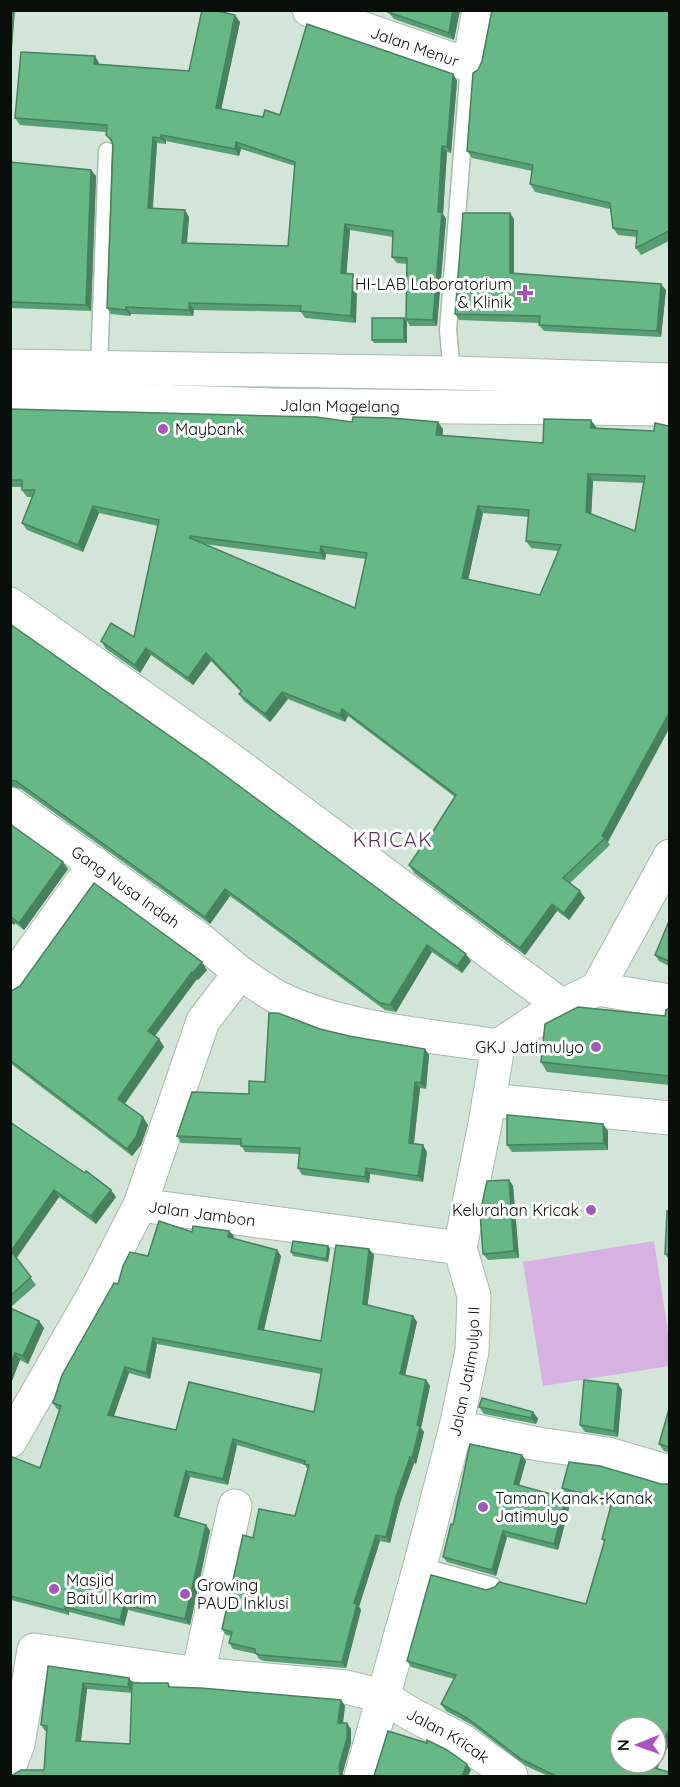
<svg xmlns="http://www.w3.org/2000/svg" width="680" height="1787" viewBox="0 0 680 1787" font-family="Quicksand,sans-serif">
	<rect width="100%" height="100%" fill="#d2e5d8"/>
	<path fill="#d6b1e2" d="M 654,1241 L 669,1339 L 669,1366 L 543,1386 L 523,1262 Z"/>
	<g fill="none" stroke-linecap="round" stroke-linejoin="round">
		<g stroke="#a7baae" stroke-width="19">
			<g id="lane">
				<path d="M 99,368 L 107,151"/>
				<path d="M 452,373 L 448,330 L 469,65"/>
				<path d="M 420,1566 L 493,1586"/>
			</g>
		</g>
		<g stroke="#a7baae" stroke-width="35">
			<g id="street">
				<path id="s1" d="M 309,10 L 469,65 L 479,10"/>
				<path d="M 10,604 L 227,757 L 562,1006"/>
				<path id="s2" d="M 10,804 L 202,941 L 240,973"/>
				<path d="M 10,982 L 95,864"/>
				<path d="M 597,989 L 670,1001"/>
				<path d="M 489,1100 L 670,1118"/>
				<path d="M 140,1205 L 203,1021 L 240,973 C 253,981 265,991 279,998 C 342,1029 428,1035 498,1046"/>
				<path d="M 456,1427 L 538,1444 L 608,1454 L 670,1472"/>
				<path id="s3" d="M 10,1441 L 96,1291 L 140,1205 L 460,1248"/>
				<path d="M 198,1674 L 235,1506"/>
				<path id="s4" d="M 10,1765 L 18,1744 L 34,1650 L 198,1674 L 346,1687 L 382,1696 L 411,1714 L 461,1740 L 511,1776"/>
				<path id="s5" d="M 361,1776 L 420,1566 L 456,1427 L 472,1351 L 474,1296 L 460,1248 L 485,1124 L 498,1046 L 549,1012 L 597,989 L 670,856"/>
			</g>
		</g>
		<g stroke="#a7baae" stroke-width="35">
			<g id="primary">
				<path d="M 10,366 L 452,373 L 670,380"/>
				<path id="s6" d="M 10,396 L 272,405 L 670,409"/>
			</g>
		</g>
		<use href="#lane" stroke="#fff" stroke-width="16"/>
		<use href="#street" stroke="#fff" stroke-width="33"/>
		<use href="#primary" stroke="#fff" stroke-width="33"/>
	</g>
	<g fill="#589e74" fill-rule="evenodd">
		<path d="M 460,10 L 454,40 L 394,19 L 388,12 Z"/>
		<path d="M 669,10 L 669,241 L 641,255 L 636,248 L 637,237 L 618,235 L 613,228 L 610,209 L 535,192 L 530,184 L 532,171 L 472,158 L 467,151 L 478,70 L 482,61 Z"/>
		<path d="M 240,22 L 221,109 L 263,117 L 280,115 L 453,74 L 457,81 L 451,153 L 447,152 L 443,214 L 446,219 L 437,326 L 410,326 L 406,319 L 407,264 L 397,263 L 392,257 L 393,237 L 350,230 L 346,273 L 357,280 L 356,323 L 305,318 L 301,312 L 194,310 L 193,316 L 131,314 L 130,316 L 111,314 L 107,308 L 112,143 L 106,135 L 106,132 L 20,125 L 15,118 L 99,63 L 99,64 L 189,71 ZM 166,141 L 239,156 L 241,149 L 295,166 L 288,246 L 187,243 L 189,217 L 153,208 L 157,143 L 166,144 Z"/>
		<path d="M 10,162 L 96,176 L 91,311 L 10,308 Z"/>
		<path d="M 514,219 L 514,273 L 666,290 L 661,337 L 544,331 L 539,325 L 540,323 L 459,320 L 455,314 Z"/>
		<path d="M 404,318 L 407,321 L 407,343 L 374,343 L 372,340 Z"/>
		<path d="M 10,409 L 352,422 L 443,429 L 442,435 L 543,443 L 591,420 L 596,428 L 654,431 L 608,842 L 610,845 L 570,883 L 585,898 L 569,920 L 557,911 L 525,955 L 414,873 L 409,865 L 425,844 L 455,797 L 348,716 L 345,722 L 288,699 L 270,722 L 244,701 L 239,694 L 241,692 L 211,661 L 193,685 L 151,655 L 140,673 L 106,649 L 101,641 L 134,637 L 158,526 L 99,513 L 83,552 L 27,530 L 22,523 L 32,497 L 27,497 L 22,490 L 22,487 L 10,487 ZM 593,481 L 644,483 L 635,531 L 591,514 ZM 483,513 L 529,517 L 526,541 L 531,548 L 558,551 L 540,595 L 468,579 ZM 204,544 L 325,560 L 326,554 L 366,559 L 355,608 Z"/>
		<path d="M 10,624 L 471,961 L 462,973 L 432,952 L 396,1012 L 385,1010 L 230,896 L 210,924 L 21,789 L 10,786 Z"/>
		<path d="M 10,824 L 68,869 L 24,930 L 15,923 L 14,925 L 12,923 L 10,925 Z"/>
		<path d="M 669,921 L 669,966 L 659,961 L 655,955 Z"/>
		<path d="M 207,970 L 198,980 L 197,979 L 155,1036 L 159,1039 L 164,1047 L 125,1104 L 148,1125 L 141,1145 L 132,1156 L 10,1063 L 10,992 Z"/>
		<path d="M 669,1008 L 669,1085 L 547,1072 L 541,1062 L 665,1016 Z"/>
		<path d="M 320,1029 L 349,1036 L 425,1049 L 429,1055 L 426,1089 L 420,1088 L 414,1144 L 427,1152 L 423,1182 L 370,1174 L 369,1183 L 302,1175 L 298,1168 L 300,1154 L 245,1152 L 241,1145 L 181,1143 L 177,1136 L 249,1094 L 265,1082 Z"/>
		<path d="M 10,1122 L 116,1197 L 96,1224 L 59,1197 L 16,1258 L 36,1285 L 10,1308 Z"/>
		<path d="M 603,1124 L 608,1131 L 608,1150 L 512,1152 L 507,1145 Z"/>
		<path d="M 509,1180 L 513,1186 L 519,1258 L 488,1260 L 483,1254 Z"/>
		<path d="M 669,1212 L 669,1260 L 665,1254 Z"/>
		<path d="M 229,1231 L 234,1236 L 233,1239 L 277,1250 L 281,1256 L 264,1330 L 321,1341 L 369,1249 L 374,1255 L 367,1306 L 413,1316 L 417,1322 L 405,1375 L 426,1380 L 430,1386 L 421,1428 L 424,1432 L 416,1464 L 414,1463 L 400,1503 L 390,1543 L 380,1541 L 359,1606 L 361,1610 L 346,1668 L 264,1661 L 259,1659 L 256,1654 L 233,1649 L 229,1643 L 231,1636 L 226,1635 L 222,1629 L 253,1538 L 295,1516 L 308,1470 L 305,1465 L 237,1445 L 228,1485 L 190,1477 L 179,1517 L 206,1525 L 210,1531 L 190,1625 L 128,1610 L 124,1626 L 69,1612 L 69,1615 L 11,1600 L 10,1601 L 10,1456 L 40,1468 L 59,1410 L 57,1409 L 53,1403 L 118,1284 L 148,1256 L 192,1232 ZM 157,1344 L 321,1374 L 314,1412 L 176,1430 L 114,1416 L 129,1373 L 150,1379 Z"/>
		<path d="M 330,1249 L 328,1262 L 293,1256 L 291,1252 Z"/>
		<path d="M 10,1308 L 39,1321 L 44,1328 L 28,1364 L 20,1360 L 10,1386 Z"/>
		<path d="M 618,1384 L 622,1390 L 618,1437 L 585,1432 L 580,1425 Z"/>
		<path d="M 479,1407 L 533,1412 L 538,1419 L 536,1424 L 484,1414 Z"/>
		<path d="M 669,1410 L 669,1452 L 664,1451 L 659,1444 Z"/>
		<path d="M 522,1455 L 526,1461 L 519,1485 L 566,1498 L 570,1504 L 558,1550 L 507,1537 L 496,1576 L 447,1562 L 443,1557 L 453,1525 Z"/>
		<path d="M 661,1484 L 658,1769 L 669,1776 L 548,1776 L 526,1766 L 472,1725 L 446,1711 L 441,1704 L 454,1679 L 411,1667 L 407,1661 L 486,1590 L 586,1604 L 604,1542 L 602,1539 L 610,1507 L 567,1495 L 562,1488 Z"/>
		<path d="M 48,1666 L 132,1683 L 168,1683 L 170,1687 L 341,1700 L 345,1706 L 343,1723 L 351,1729 L 351,1743 L 343,1772 L 44,1770 L 47,1731 L 45,1731 L 41,1725 ZM 87,1689 L 132,1693 L 130,1744 L 81,1741 Z"/>
	</g>
	<g fill="#47815e">
		<path d="M 10,10 L 15,10 L 12,50 L 10,49 Z"/>
		<path d="M 453,10 L 460,10 L 454,40 L 449,33 Z"/>
		<path d="M 235,15 L 240,22 L 220,115 L 216,108 Z"/>
		<path d="M 95,56 L 99,63 L 99,70 L 94,64 Z"/>
		<path d="M 453,74 L 457,81 L 451,153 L 447,147 Z"/>
		<path d="M 161,135 L 166,141 L 166,144 L 161,138 Z"/>
		<path d="M 153,137 L 157,143 L 152,214 L 148,208 Z"/>
		<path d="M 236,142 L 241,149 L 239,156 L 235,149 Z"/>
		<path d="M 442,146 L 447,152 L 443,214 L 446,219 L 437,326 L 433,320 Z"/>
		<path d="M 91,170 L 96,176 L 91,311 L 86,305 Z"/>
		<path d="M 185,210 L 189,217 L 186,250 L 182,243 Z"/>
		<path d="M 510,213 L 514,219 L 514,279 L 510,273 Z"/>
		<path d="M 345,224 L 350,230 L 346,280 L 341,273 Z"/>
		<path d="M 353,274 L 357,280 L 356,323 L 351,316 Z"/>
		<path d="M 661,284 L 666,290 L 661,337 L 657,331 Z"/>
		<path d="M 189,303 L 194,310 L 193,316 L 189,310 Z"/>
		<path d="M 126,307 L 131,314 L 130,316 L 126,310 Z"/>
		<path d="M 404,318 L 407,321 L 407,343 L 404,340 Z"/>
		<path d="M 591,420 L 596,427 L 596,435 L 591,428 Z"/>
		<path d="M 438,422 L 443,429 L 442,442 L 436,435 Z"/>
		<path d="M 588,474 L 593,481 L 591,519 L 586,512 Z"/>
		<path d="M 93,506 L 99,513 L 83,552 L 78,545 Z"/>
		<path d="M 478,506 L 483,513 L 467,585 L 462,578 Z"/>
		<path d="M 321,546 L 326,554 L 325,560 L 320,553 Z"/>
		<path d="M 146,648 L 151,655 L 140,673 L 135,665 Z"/>
		<path d="M 206,653 L 211,661 L 193,685 L 188,678 Z"/>
		<path d="M 282,692 L 288,699 L 270,722 L 265,714 Z"/>
		<path d="M 342,709 L 348,716 L 345,722 L 340,715 Z"/>
		<path d="M 669,713 L 669,729 L 608,842 L 602,836 Z"/>
		<path d="M 63,862 L 68,869 L 24,930 L 19,923 Z"/>
		<path d="M 225,889 L 230,896 L 210,924 L 205,917 Z"/>
		<path d="M 580,891 L 585,898 L 569,920 L 564,913 Z"/>
		<path d="M 552,904 L 557,911 L 525,955 L 520,948 Z"/>
		<path d="M 10,917 L 15,923 L 14,925 L 10,921 Z"/>
		<path d="M 427,945 L 432,952 L 396,1012 L 390,1005 Z"/>
		<path d="M 466,954 L 471,961 L 462,973 L 457,966 Z"/>
		<path d="M 202,962 L 207,970 L 198,980 L 193,973 Z"/>
		<path d="M 192,972 L 197,979 L 153,1038 L 148,1031 Z"/>
		<path d="M 159,1039 L 164,1047 L 123,1106 L 118,1099 Z"/>
		<path d="M 425,1049 L 429,1055 L 426,1089 L 421,1083 Z"/>
		<path d="M 415,1082 L 420,1088 L 413,1150 L 409,1143 Z"/>
		<path d="M 143,1117 L 148,1125 L 141,1145 L 132,1156 L 127,1149 Z"/>
		<path d="M 603,1124 L 608,1131 L 608,1150 L 604,1143 Z"/>
		<path d="M 423,1145 L 427,1152 L 423,1182 L 418,1176 Z"/>
		<path d="M 366,1168 L 370,1174 L 369,1183 L 365,1177 Z"/>
		<path d="M 509,1180 L 513,1186 L 519,1258 L 514,1251 Z"/>
		<path d="M 54,1190 L 59,1197 L 16,1259 L 11,1251 Z"/>
		<path d="M 111,1190 L 116,1197 L 96,1224 L 91,1216 Z"/>
		<path d="M 229,1231 L 234,1236 L 232,1243 L 228,1237 Z"/>
		<path d="M 328,1246 L 330,1249 L 328,1262 L 326,1259 Z"/>
		<path d="M 369,1249 L 374,1255 L 367,1310 L 363,1304 Z"/>
		<path d="M 277,1250 L 281,1256 L 263,1334 L 258,1329 Z"/>
		<path d="M 413,1316 L 417,1322 L 404,1380 L 400,1374 Z"/>
		<path d="M 39,1321 L 44,1328 L 28,1364 L 23,1356 Z"/>
		<path d="M 153,1338 L 157,1344 L 150,1379 L 146,1373 Z"/>
		<path d="M 15,1353 L 20,1360 L 10,1386 L 10,1365 Z"/>
		<path d="M 125,1367 L 129,1373 L 112,1421 L 108,1415 Z"/>
		<path d="M 426,1380 L 430,1386 L 421,1428 L 424,1432 L 416,1464 L 412,1458 L 417,1425 Z"/>
		<path d="M 618,1384 L 622,1390 L 618,1437 L 614,1431 Z"/>
		<path d="M 533,1412 L 538,1419 L 536,1424 L 531,1418 Z"/>
		<path d="M 233,1439 L 237,1445 L 228,1485 L 223,1479 Z"/>
		<path d="M 522,1455 L 526,1461 L 518,1489 L 514,1484 Z"/>
		<path d="M 410,1457 L 414,1463 L 400,1503 L 390,1543 L 386,1537 L 396,1497 Z"/>
		<path d="M 186,1471 L 190,1477 L 178,1522 L 174,1516 Z"/>
		<path d="M 566,1498 L 570,1504 L 558,1550 L 554,1544 Z"/>
		<path d="M 206,1525 L 210,1531 L 190,1625 L 185,1619 Z"/>
		<path d="M 503,1531 L 507,1537 L 496,1576 L 492,1570 Z"/>
		<path d="M 376,1535 L 380,1541 L 359,1607 L 361,1610 L 346,1668 L 342,1662 L 354,1603 Z"/>
		<path d="M 124,1605 L 128,1610 L 124,1626 L 120,1620 Z"/>
		<path d="M 65,1607 L 69,1612 L 69,1615 L 65,1610 Z"/>
		<path d="M 129,1678 L 133,1683 L 132,1693 L 128,1687 Z"/>
		<path d="M 83,1683 L 87,1689 L 80,1747 L 76,1741 Z"/>
		<path d="M 341,1700 L 345,1706 L 342,1729 L 338,1723 Z"/>
		<path d="M 347,1723 L 351,1729 L 351,1743 L 343,1772 L 343,1776 L 340,1776 L 339,1766 Z"/>
		<path d="M 669,1729 L 669,1745 L 655,1773 L 651,1767 L 653,1763 L 656,1763 L 656,1757 Z"/>
		<path d="M 467,1764 L 471,1770 L 468,1776 L 462,1776 Z"/>
	</g>
	<g fill="#66b887" stroke="#47815e" stroke-width="1.5" fill-rule="evenodd">
		<path d="M 202,10 L 213,10 L 235,15 L 216,108 L 263,117 L 265,110 L 280,115 L 307,24 L 453,74 L 447,147 L 442,146 L 438,212 L 442,212 L 433,320 L 406,319 L 407,258 L 392,257 L 393,231 L 345,224 L 341,273 L 353,274 L 351,316 L 300,311 L 301,306 L 269,305 L 189,303 L 189,310 L 126,307 L 126,310 L 107,308 L 113,145 L 111,139 L 106,135 L 107,125 L 15,118 L 21,52 L 95,56 L 94,64 L 189,71 ZM 161,135 L 235,149 L 236,142 L 295,162 L 288,246 L 182,243 L 185,210 L 148,208 L 153,137 L 161,138 Z"/>
		<path d="M 389,10 L 453,10 L 449,33 L 388,12 Z"/>
		<path d="M 492,10 L 669,10 L 669,231 L 636,248 L 637,231 L 613,228 L 610,203 L 530,184 L 533,165 L 467,151 L 473,73 L 478,70 L 482,61 Z"/>
		<path d="M 10,162 L 91,170 L 86,305 L 10,302 Z"/>
		<path d="M 463,213 L 510,213 L 510,273 L 661,284 L 657,331 L 539,325 L 540,316 L 455,314 Z"/>
		<rect x="372" y="318" width="32" height="22"/>
		<path d="M 10,409 L 316,417 L 352,422 L 353,417 L 391,418 L 438,422 L 436,435 L 543,443 L 544,419 L 591,420 L 591,428 L 654,431 L 655,423 L 669,426 L 669,713 L 602,836 L 605,838 L 563,878 L 580,891 L 564,913 L 552,904 L 520,948 L 409,865 L 424,843 L 425,844 L 456,795 L 342,709 L 340,715 L 282,692 L 265,714 L 239,694 L 242,691 L 206,653 L 188,678 L 146,648 L 135,665 L 101,641 L 111,623 L 134,637 L 159,520 L 93,506 L 78,545 L 22,523 L 35,490 L 22,490 L 22,480 L 10,480 ZM 588,474 L 645,476 L 635,531 L 586,512 ZM 478,506 L 529,510 L 526,541 L 561,545 L 540,595 L 462,578 ZM 190,536 L 320,553 L 321,546 L 367,553 L 355,608 L 190,538 Z"/>
		<path d="M 10,624 L 211,765 L 466,954 L 457,966 L 427,945 L 390,1005 L 380,1003 L 225,889 L 205,917 L 16,781 L 10,780 Z"/>
		<path d="M 10,824 L 63,862 L 19,923 L 10,916 Z"/>
		<path d="M 94,883 L 202,962 L 193,973 L 192,972 L 148,1031 L 159,1039 L 118,1099 L 143,1117 L 136,1137 L 127,1149 L 10,1060 L 10,992 L 20,986 Z"/>
		<path d="M 669,921 L 669,961 L 655,955 Z"/>
		<path d="M 578,1007 L 665,1016 L 666,1010 L 669,1008 L 669,1076 L 541,1062 L 545,1024 Z"/>
		<path d="M 269,1013 L 278,1013 L 320,1029 L 349,1036 L 425,1049 L 421,1083 L 415,1082 L 409,1143 L 423,1145 L 418,1176 L 366,1168 L 365,1177 L 298,1168 L 300,1148 L 241,1146 L 241,1139 L 177,1136 L 192,1092 L 249,1094 L 249,1081 L 265,1082 Z"/>
		<path d="M 507,1115 L 603,1124 L 604,1143 L 507,1145 Z"/>
		<path d="M 10,1122 L 85,1173 L 86,1171 L 111,1190 L 91,1216 L 54,1190 L 11,1251 L 31,1277 L 10,1296 Z"/>
		<path d="M 509,1180 L 514,1251 L 483,1254 L 480,1213 L 487,1181 Z"/>
		<path d="M 667,1211 L 669,1212 L 669,1254 L 665,1254 Z"/>
		<path d="M 159,1221 L 192,1232 L 193,1226 L 229,1231 L 228,1237 L 277,1250 L 258,1329 L 321,1341 L 336,1245 L 369,1249 L 363,1304 L 413,1316 L 400,1374 L 426,1380 L 417,1425 L 420,1426 L 412,1458 L 410,1457 L 396,1497 L 386,1537 L 376,1535 L 354,1603 L 357,1604 L 342,1662 L 260,1655 L 255,1653 L 255,1649 L 229,1643 L 232,1632 L 222,1629 L 243,1535 L 253,1538 L 259,1509 L 295,1516 L 309,1465 L 304,1464 L 305,1461 L 233,1439 L 223,1479 L 186,1471 L 174,1516 L 206,1525 L 185,1619 L 124,1605 L 120,1620 L 65,1607 L 65,1610 L 10,1596 L 10,1456 L 40,1468 L 61,1406 L 53,1403 L 62,1375 L 114,1283 L 118,1284 L 123,1266 L 130,1252 L 148,1256 ZM 153,1338 L 322,1369 L 314,1412 L 189,1382 L 176,1430 L 108,1415 L 125,1367 L 146,1373 Z"/>
		<path d="M 293,1241 L 328,1246 L 326,1259 L 291,1252 Z"/>
		<path d="M 10,1308 L 39,1321 L 23,1356 L 15,1353 L 10,1365 Z"/>
		<path d="M 584,1380 L 618,1384 L 614,1431 L 580,1425 Z"/>
		<path d="M 482,1398 L 533,1412 L 531,1418 L 479,1407 Z"/>
		<path d="M 669,1409 L 669,1447 L 659,1444 Z"/>
		<path d="M 470,1444 L 522,1455 L 514,1484 L 566,1498 L 554,1544 L 503,1531 L 492,1570 L 443,1557 L 451,1524 L 453,1525 Z"/>
		<path d="M 569,1462 L 600,1466 L 661,1484 L 669,1484 L 669,1729 L 656,1757 L 656,1727 L 620,1727 L 620,1763 L 653,1763 L 651,1767 L 669,1772 L 669,1776 L 556,1776 L 521,1759 L 467,1718 L 441,1704 L 456,1675 L 407,1661 L 431,1575 L 486,1590 L 495,1587 L 499,1582 L 586,1604 L 605,1540 L 602,1539 L 612,1502 L 562,1488 Z"/>
		<path d="M 48,1666 L 129,1678 L 128,1687 L 83,1683 L 76,1741 L 130,1744 L 132,1683 L 168,1683 L 169,1687 L 201,1688 L 341,1700 L 338,1723 L 347,1723 L 347,1738 L 339,1766 L 340,1776 L 11,1776 L 21,1770 L 44,1770 L 47,1726 L 41,1725 Z"/>
		<path d="M 388,1731 L 427,1743 L 427,1740 L 447,1750 L 467,1764 L 462,1776 L 374,1776 Z"/>
	</g>
	<g fill="#a953c1" stroke="#fff" stroke-width="2">
		<path d="M522 284h6v6h6v6h-6v6h-6v-6h-6v-6h6z"/>
		<circle cx="163" cy="429" r="6"/>
		<circle cx="596" cy="1047" r="6"/>
		<circle cx="591" cy="1210" r="6"/>
		<circle cx="483" cy="1507" r="6"/>
		<circle cx="54" cy="1589" r="6"/>
		<circle cx="185" cy="1594" r="6"/>
	</g>
	<g text-anchor="middle" dominant-baseline="central" stroke-width="6" stroke-linejoin="round" paint-order="stroke">
		<g font-size="16" fill="#080f0a" stroke="#fff">
			<text stroke="none"><textPath href="#s1" startOffset="112">Jalan Menur</textPath></text>
			<text stroke="none"><textPath href="#s6" startOffset="330">Jalan Magelang</textPath></text>
			<text stroke="none"><textPath href="#s2" startOffset="142">Gang Nusa Indah</textPath></text>
			<text stroke="none"><textPath href="#s3" startOffset="332">Jalan Jambon</textPath></text>
			<text stroke="none"><textPath href="#s5" startOffset="418">Jalan Jatimulyo II</textPath></text>
			<text stroke="none"><textPath href="#s4" startOffset="546">Jalan Kricak</textPath></text>
		</g>
		<g font-size="16" fill="#080f0a" stroke="#fff" text-anchor="start">
			<text x="512" y="284" text-anchor="end">HI-LAB Laboratorium<tspan x="512" dy="18">&amp; Klinik</tspan></text>
			<text x="175" y="429">Maybank</text>
			<text x="584" y="1047" text-anchor="end">GKJ Jatimulyo</text>
			<text x="579" y="1210" text-anchor="end">Kelurahan Kricak</text>
			<text x="495" y="1498">Taman Kanak-Kanak<tspan x="495" dy="18">Jatimulyo</tspan></text>
			<text x="66" y="1580">Masjid<tspan x="66" dy="18">Baitul Karim</tspan></text>
			<text x="197" y="1585">Growing<tspan x="197" dy="18">PAUD Inklusi</tspan></text>
		</g>
		<g font-size="20" letter-spacing="1.5" fill="#572e63" stroke="#fff">
			<text x="393" y="839">KRICAK</text>
		</g>
	</g>
	<rect width="680" height="1787" fill="none" stroke="#080f0a" stroke-width="24"/>
	<g transform="translate(638 1745) rotate(269)"><circle r="28" fill="#ffffff" stroke="#9c9f9d" stroke-width="1.5"/>
	<path d="M0-4.5L10 22L0 15L-10 22Z" fill="#a953c1"/>
	<text y="-9" font-size="16" font-weight="bold" text-anchor="middle" fill="#080f0a">N</text>
	</g>
</svg>
